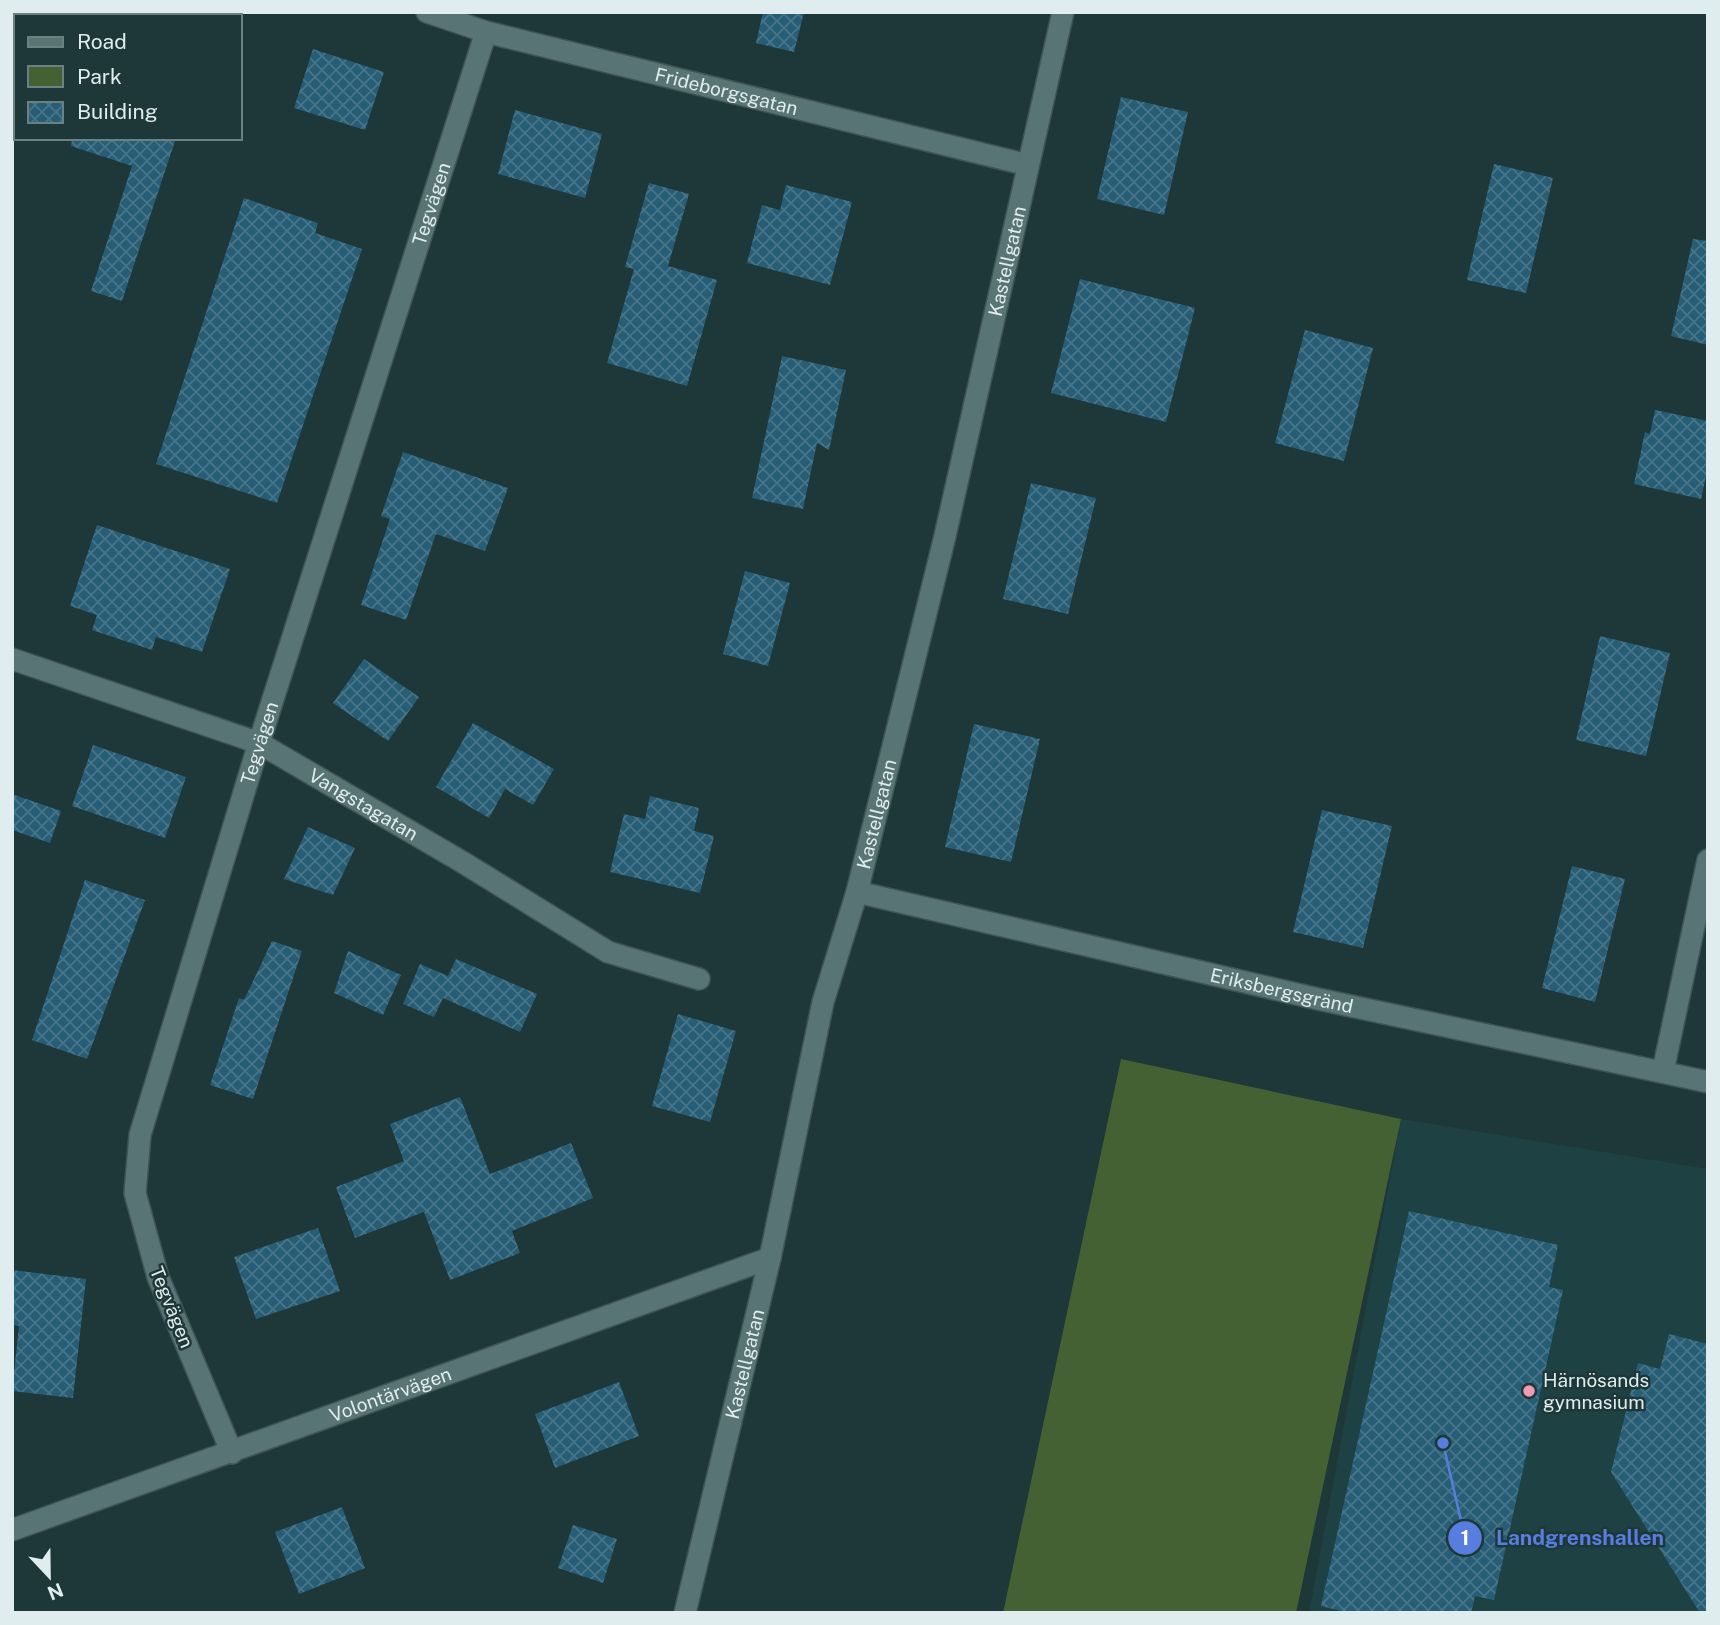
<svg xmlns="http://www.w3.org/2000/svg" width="1720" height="1625" viewBox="0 0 1720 1625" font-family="'Public Sans',sans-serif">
	<defs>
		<pattern id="building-cross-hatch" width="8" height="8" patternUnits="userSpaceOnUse" patternTransform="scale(1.75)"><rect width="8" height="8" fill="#275d75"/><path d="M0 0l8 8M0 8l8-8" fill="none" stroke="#467589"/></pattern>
	</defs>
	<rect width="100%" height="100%" fill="#1e3738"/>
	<path fill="#1e4243" d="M 1401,1119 L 1708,1169 L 1708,1613 L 1309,1613 Z"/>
	<path fill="#436132" d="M 1121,1059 L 1401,1119 L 1296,1613 L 1003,1613 Z"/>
	<g fill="url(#building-cross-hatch)">
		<path d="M 763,12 L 804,12 L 794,52 L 756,43 Z"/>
		<path d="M 313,49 L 384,72 L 365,130 L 294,108 Z"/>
		<path d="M 1121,97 L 1188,112 L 1164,215 L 1097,199 Z"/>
		<path d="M 515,110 L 602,134 L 585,198 L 498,174 Z"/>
		<path d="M 72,138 L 176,138 L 122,301 L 91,291 L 132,166 L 71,146 Z"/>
		<path d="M 1494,164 L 1553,178 L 1526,293 L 1467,280 Z"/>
		<path d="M 649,183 L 689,194 L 668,266 L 717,280 L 687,386 L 607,363 L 634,269 L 625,267 Z"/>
		<path d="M 786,185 L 852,202 L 830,285 L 747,263 L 762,205 L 780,210 Z"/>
		<path d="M 244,198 L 318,223 L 315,233 L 362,249 L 277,503 L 156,464 Z"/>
		<path d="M 1693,239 L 1708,241 L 1708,345 L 1671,336 Z"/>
		<path d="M 1080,279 L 1195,308 L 1166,422 L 1051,393 Z"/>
		<path d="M 1305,330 L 1373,348 L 1344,461 L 1275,443 Z"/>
		<path d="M 782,356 L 846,370 L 829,450 L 817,443 L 803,509 L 752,498 Z"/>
		<path d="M 1655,410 L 1708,421 L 1708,467 L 1701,499 L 1634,484 L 1645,432 L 1650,434 Z"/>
		<path d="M 403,452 L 508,488 L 485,551 L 436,534 L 406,620 L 361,605 L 390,519 L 381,516 Z"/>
		<path d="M 1031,483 L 1096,498 L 1068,614 L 1003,599 Z"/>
		<path d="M 97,525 L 230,569 L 202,652 L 156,637 L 152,650 L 92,630 L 97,615 L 70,606 Z"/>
		<path d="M 745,571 L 790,583 L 768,666 L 723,654 Z"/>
		<path d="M 1600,636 L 1670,653 L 1646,756 L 1576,740 Z"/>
		<path d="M 364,659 L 419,697 L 388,741 L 333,703 Z"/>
		<path d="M 473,723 L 554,769 L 533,805 L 505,789 L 489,818 L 436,787 Z"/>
		<path d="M 974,724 L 1040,739 L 1011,862 L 945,847 Z"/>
		<path d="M 93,745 L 186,777 L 165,838 L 72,806 Z"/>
		<path d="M 12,794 L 61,811 L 50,843 L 12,830 Z"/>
		<path d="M 650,796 L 699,808 L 694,831 L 714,836 L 700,893 L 610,872 L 624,814 L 645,819 Z"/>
		<path d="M 1322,810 L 1392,826 L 1363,948 L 1293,932 Z"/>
		<path d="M 308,827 L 355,848 L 333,895 L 284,879 Z"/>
		<path d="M 1572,866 L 1625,879 L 1595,1002 L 1542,988 Z"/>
		<path d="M 85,880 L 145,900 L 87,1059 L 32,1040 Z"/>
		<path d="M 272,941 L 302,951 L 253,1099 L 210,1085 L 239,998 L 244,1000 Z"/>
		<path d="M 348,951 L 401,975 L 383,1015 L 334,993 Z"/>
		<path d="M 456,959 L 537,994 L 520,1032 L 443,998 L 434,1017 L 403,1004 L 420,964 L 448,976 Z"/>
		<path d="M 678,1014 L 736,1031 L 710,1122 L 652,1106 Z"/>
		<path d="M 460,1097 L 490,1174 L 571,1143 L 593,1198 L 512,1231 L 520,1253 L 450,1280 L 424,1212 L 355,1238 L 336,1187 L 404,1161 L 390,1124 Z"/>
		<path d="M 1409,1211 L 1558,1245 L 1549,1287 L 1563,1290 L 1494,1600 L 1475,1596 L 1471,1613 L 1350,1613 L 1321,1606 Z"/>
		<path d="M 318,1228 L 340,1291 L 256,1319 L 234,1257 Z"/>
		<path d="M 12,1270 L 86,1279 L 73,1398 L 12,1391 L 19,1326 L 12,1325 Z"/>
		<path d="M 1669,1334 L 1708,1344 L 1708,1613 L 1700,1613 L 1611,1472 L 1638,1363 L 1660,1369 Z"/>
		<path d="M 619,1382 L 639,1436 L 555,1468 L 535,1414 Z"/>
		<path d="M 342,1507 L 365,1568 L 299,1594 L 275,1532 Z"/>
		<path d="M 573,1525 L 617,1539 L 603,1583 L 558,1568 Z"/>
	</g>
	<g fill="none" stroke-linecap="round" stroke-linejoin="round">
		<g stroke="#3e5456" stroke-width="24">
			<g id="minor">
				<path id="s1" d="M 427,12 L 486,32 L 1028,165"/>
				<path id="s2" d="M 12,659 L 259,743 L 464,863 L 608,952 L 699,979"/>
				<path id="s3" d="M 857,892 L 1318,999 L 1708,1082"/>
				<path d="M 1663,1071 L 1708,860"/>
				<path id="s4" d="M 232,1453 L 158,1277 L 135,1193 L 140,1135 L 259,743 L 486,32"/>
				<path id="s5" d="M 12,1530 L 770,1258"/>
				<path id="s6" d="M 685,1613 L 770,1258 L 823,1002 L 857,892 L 945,536 L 1063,12"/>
			</g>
		</g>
		<use href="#minor" stroke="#597475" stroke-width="21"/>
	</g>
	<circle fill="#f09ab6" stroke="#1e3738" stroke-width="2.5" cx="1529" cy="1391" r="7"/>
	<g text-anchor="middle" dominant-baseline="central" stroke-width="5" stroke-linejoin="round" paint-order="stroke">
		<g font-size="19" fill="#dfedee" stroke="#1e3738">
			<text stroke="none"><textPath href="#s1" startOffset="310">Frideborgsgatan</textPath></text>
			<text stroke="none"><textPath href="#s4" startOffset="1312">Tegvägen</textPath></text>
			<text stroke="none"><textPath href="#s6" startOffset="1390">Kastellgatan</textPath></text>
			<text stroke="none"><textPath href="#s4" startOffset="746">Tegvägen</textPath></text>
			<text stroke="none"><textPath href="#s2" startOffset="382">Vangstagatan</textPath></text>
			<text stroke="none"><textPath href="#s6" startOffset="822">Kastellgatan</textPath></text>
			<text stroke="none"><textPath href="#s3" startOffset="436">Eriksbergsgränd</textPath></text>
			<text transform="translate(172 1307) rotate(68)">Tegvägen</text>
			<text stroke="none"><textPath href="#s6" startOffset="256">Kastellgatan</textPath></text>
			<text stroke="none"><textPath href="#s5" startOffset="402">Volontärvägen</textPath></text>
		</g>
		<g font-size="19" fill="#dfedee" stroke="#1e3738" text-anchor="start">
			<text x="1543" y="1380">Härnösands<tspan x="1543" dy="22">gymnasium</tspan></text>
		</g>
	</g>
	<path fill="none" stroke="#577edf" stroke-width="2.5" d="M1443 1443L1465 1538"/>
	<g fill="#577edf" stroke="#1e3738" stroke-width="2.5">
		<circle cx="1443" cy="1443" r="7"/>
		<circle cx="1465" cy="1538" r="18"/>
	</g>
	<g font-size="21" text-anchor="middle" font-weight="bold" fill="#fff">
		<text x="1465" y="1545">1</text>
	</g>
	<g font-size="21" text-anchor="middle" font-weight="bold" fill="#577edf" stroke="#1e3738" stroke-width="5" stroke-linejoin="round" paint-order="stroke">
		<text x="1580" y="1545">Landgrenshallen</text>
	</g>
	<rect width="1720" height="1625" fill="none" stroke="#dfedee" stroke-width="28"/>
	<rect x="14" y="14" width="228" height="126" fill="#1e3738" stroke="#6b8081" stroke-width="2"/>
	<rect x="28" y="37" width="35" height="10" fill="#597475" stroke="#6b8081" stroke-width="2"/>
	<text x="77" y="49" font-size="21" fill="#dfedee">Road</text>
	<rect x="28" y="66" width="35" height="21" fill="#436132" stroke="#6b8081" stroke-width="2"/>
	<text x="77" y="84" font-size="21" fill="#dfedee">Park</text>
	<rect x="28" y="102" width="35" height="21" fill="url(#building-cross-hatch)" stroke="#6b8081" stroke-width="2"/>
	<text x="77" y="119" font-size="21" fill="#dfedee">Building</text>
	<g transform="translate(49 1576) rotate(158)" stroke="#1e3738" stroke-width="5" paint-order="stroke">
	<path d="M0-5L12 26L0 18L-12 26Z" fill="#dfedee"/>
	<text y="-10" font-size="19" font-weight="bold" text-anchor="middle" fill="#dfedee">N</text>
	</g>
</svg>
